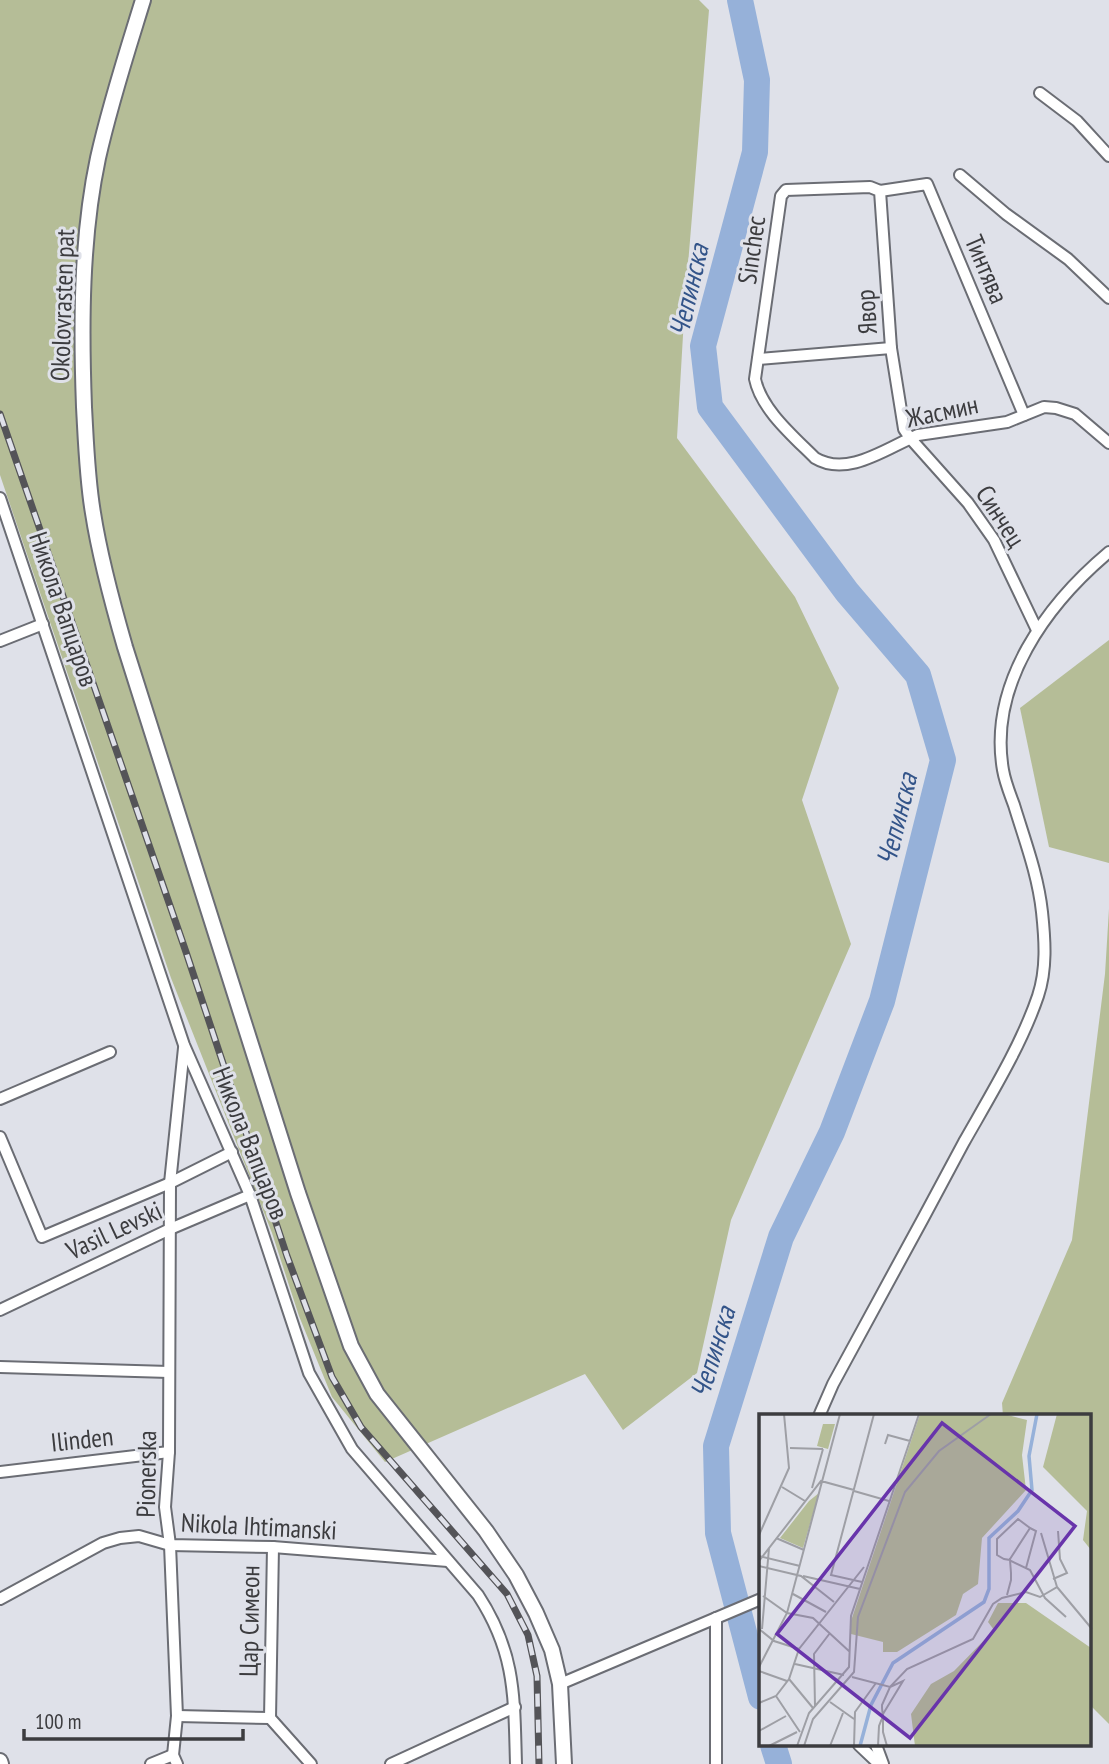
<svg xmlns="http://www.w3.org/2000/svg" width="1109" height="1764" viewBox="0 0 1109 1764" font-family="'PT Sans Narrow',sans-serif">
	<rect width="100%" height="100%" fill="#dfe1e9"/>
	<g fill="#b5bd97">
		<path d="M 0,0 L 699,0 L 709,10 L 685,301 L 677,438 L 795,597 L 839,688 L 802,800 L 851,944 L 731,1220 L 697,1373 L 623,1430 L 585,1374 L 385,1462 L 332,1397 L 299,1316 L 272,1233 L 171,978 L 0,475 Z"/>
		<path d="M 1109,640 L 1109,863 L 1049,847 L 1020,708 Z"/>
		<path d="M 1109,909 L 1109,1724 L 1090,1705 L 1090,1416 L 1003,1416 L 1002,1403 L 1072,1240 L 1105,974 Z"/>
	</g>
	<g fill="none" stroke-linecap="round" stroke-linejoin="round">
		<g stroke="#96b1d9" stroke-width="26">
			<path d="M 740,0 L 757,80 L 755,152 L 703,346 L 710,407 L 847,592 L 918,675 L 943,760 L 882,1001 L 832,1132 L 781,1237 L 716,1446 L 718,1533 L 761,1697"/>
			<path d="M 773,1745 L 779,1764"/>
		</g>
		<g stroke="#6b6d74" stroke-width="14">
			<g id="minor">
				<path d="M 1040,93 L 1077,121 L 1109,156"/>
				<path d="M 960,175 L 1006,214 L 1068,259 L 1109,298"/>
				<path d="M 880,191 L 927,184 L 1024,415"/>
				<path d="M 758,359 L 891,348"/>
				<path d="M 0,498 L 184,1045 L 250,1195 L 309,1373 L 352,1449 L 478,1595 C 516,1653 514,1697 516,1764"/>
				<path d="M 1037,630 L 994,540 L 968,503 L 910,438 L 904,429 L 891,348 L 880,191 L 870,187 L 786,190 L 781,196 L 755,379 C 761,409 793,436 815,458 C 848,478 888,447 918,435 L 1007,422 L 1044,407 L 1056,408 L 1075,414 L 1109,443"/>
				<path d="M 0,641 L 43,624"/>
				<path d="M 0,1099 L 110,1052"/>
				<path d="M 0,1137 L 42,1237 L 170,1183 L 232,1152"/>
				<path d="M 0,1310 L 170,1229 L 250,1195"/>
				<path d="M 0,1367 L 169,1372"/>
				<path d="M 819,1416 L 833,1384 C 877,1303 921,1223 964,1142 C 990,1096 1021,1046 1038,996 C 1047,969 1045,940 1042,912 C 1038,875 1025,841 1014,805 C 1010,794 1005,782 1003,770 C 988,684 1047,604 1109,552"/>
				<path d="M 0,1472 L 169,1452"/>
				<path d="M 273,1547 L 270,1718 L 311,1764"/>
				<path d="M 0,1599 L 103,1543 L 120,1538 L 139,1536 L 170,1545 L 273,1547 L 448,1561"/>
				<path d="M 560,1684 L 761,1599"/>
				<path d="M 177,1716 L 270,1718"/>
				<path d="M 859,1745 L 879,1764"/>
				<path d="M 876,1745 L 883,1764"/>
				<path d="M 151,1764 L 173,1755"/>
				<path d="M 177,1764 L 173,1755 L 177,1716 L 170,1545 L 165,1507 L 169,1452 L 170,1183 L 184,1048"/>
				<path d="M 391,1764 L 515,1707"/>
				<path d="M 716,1764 L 716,1618"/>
			</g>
		</g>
		<g stroke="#6b6d74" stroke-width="18">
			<g id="tertiary">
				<path d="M 143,0 C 127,52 110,104 98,158 C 81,238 81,325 84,407 C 86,442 87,478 93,513 C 100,558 112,602 125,647 L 298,1193 L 351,1346 L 377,1394 L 486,1531 L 516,1575 L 536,1613 L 552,1650 L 560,1684 L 564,1764"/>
				<path d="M 0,1761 L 1,1764"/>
			</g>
		</g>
		<use href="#minor" stroke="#fff" stroke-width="10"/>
		<use href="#tertiary" stroke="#fff" stroke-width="14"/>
		<g stroke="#545458" stroke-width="7">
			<path id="rail" d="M 0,414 L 186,952 L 287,1256 L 332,1377 L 361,1427 L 507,1594 L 528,1635 L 537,1676 L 539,1764"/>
		</g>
		<use href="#rail" stroke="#dfe1e9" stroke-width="4.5" stroke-dasharray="13" stroke-linecap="butt"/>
	</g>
	<g text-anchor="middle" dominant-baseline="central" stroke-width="6" stroke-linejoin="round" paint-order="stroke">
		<g font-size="26" fill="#3c3c3f" stroke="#dfe1e9">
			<text transform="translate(751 250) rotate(-82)">Sinchec</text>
			<text transform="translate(987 269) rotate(67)">Тинтява</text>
			<text transform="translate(62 305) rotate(-88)">Okolovrasten pat</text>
			<text transform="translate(866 312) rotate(-94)">Явор</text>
			<text transform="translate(942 411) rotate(-12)">Жасмин</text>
			<text transform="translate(1001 516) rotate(57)">Синчец</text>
			<text transform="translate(64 609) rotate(71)">Никола Вапцаров</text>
			<text transform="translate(251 1143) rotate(68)">Никола Вапцаров</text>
			<text transform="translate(114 1230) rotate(-25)">Vasil Levski</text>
			<text transform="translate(82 1439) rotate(-6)">Ilinden</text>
			<text transform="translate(146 1474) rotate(-89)">Pionerska</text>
			<text transform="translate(259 1526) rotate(3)">Nikola Ihtimanski</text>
			<text transform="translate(249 1621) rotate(-89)">Цар Симеон</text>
		</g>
		<g font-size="28" font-style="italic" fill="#335489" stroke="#dfe1e9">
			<text transform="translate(688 290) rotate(-77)">Чепинска</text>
			<text transform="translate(896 819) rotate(-76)">Чепинска</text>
			<text transform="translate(712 1352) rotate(-73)">Чепинска</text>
		</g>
	</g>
	<g transform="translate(759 1414)">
		<rect width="332" height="332" fill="#dfe1e9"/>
		<path d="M 161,0 L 245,0 L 268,6 L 263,41 L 267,76 L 223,124 L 219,170 L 204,180 L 197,201 L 138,238 L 124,238 L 124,228 L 92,220 L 92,207 ZM 298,0 L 332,0 L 332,136 L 324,126 L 328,97 L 284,53 ZM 64,10 L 76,10 L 69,35 L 58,32 ZM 60,79 L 44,134 L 21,124 L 50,87 ZM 239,189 L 267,189 L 332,234 L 332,332 L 156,332 L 152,300 L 172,270 L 195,257 L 235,216 L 229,208 Z" fill="#b5bd97"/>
		<path fill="none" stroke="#96b1d9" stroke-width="3.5" d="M 101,332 L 112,291 L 134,249 L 225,188 L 230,175 L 230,124 L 259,97 L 273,76 L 270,42 L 278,0"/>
		<path fill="none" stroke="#9e9fa5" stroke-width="2" d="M 126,30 L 129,21 L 151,27M 31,34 L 64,35M 23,73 L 46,87M 53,74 L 64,35M 95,77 L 130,87M 0,121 L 30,54 L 25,0M 17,124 L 45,136M 0,142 L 41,152M 0,147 L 62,67 L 95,76M 0,152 L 42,162 L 75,188M 267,154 L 277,117 L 271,114M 44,162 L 101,175M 294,165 L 308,159 L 301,145 L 299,117M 103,168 L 72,161 L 115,0M 298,173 L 333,215M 34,180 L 67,198M 248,181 L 252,166 L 252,159 L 251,146 L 251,145 L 271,114 L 259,105 L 238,125 L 238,141 L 245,145 L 251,146 L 252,147 L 271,156 L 286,184 L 307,203M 4,182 L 28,199 L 54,204 L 91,238M 0,215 L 15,227 L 40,235M 3,215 L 10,134M 36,250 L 85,261M 0,253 L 28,199 L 81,0M 0,257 L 28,267M 93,263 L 131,273 L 148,255 L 214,225 L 234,190 L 243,184 L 267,178 L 281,183 L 298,173 L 282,119M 30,265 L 54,294M 17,282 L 41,318M 71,288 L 95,305M 0,289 L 17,282 L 30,265 L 40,235 L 105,153M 56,292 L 55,240 L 71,219M 0,317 L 27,302M 10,332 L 38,318M 38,332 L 50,299 L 90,253 L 92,202 L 160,0M 45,332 L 54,305 L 95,258 L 99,203 L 146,78 L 180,37 L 232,0M 71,332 L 84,299M 95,332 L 96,298 L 117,269M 119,332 L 120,312 L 122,307 L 124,303 L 124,300 L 144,267 L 131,273 L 123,291 L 123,294 L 124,303 L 124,318 L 128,332"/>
		<path fill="#6834ab" fill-opacity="0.15" stroke="#6834ab" stroke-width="3.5" d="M 183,9 L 316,112 L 151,324 L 18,220 Z"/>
		<rect width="332" height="332" fill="none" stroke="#3c3c3f" stroke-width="3.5"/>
	</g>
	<path d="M24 1729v10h219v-10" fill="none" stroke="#3c3c3f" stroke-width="3.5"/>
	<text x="35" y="1729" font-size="21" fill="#3c3c3f" stroke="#dfe1e9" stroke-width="5" paint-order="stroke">100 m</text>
</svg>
